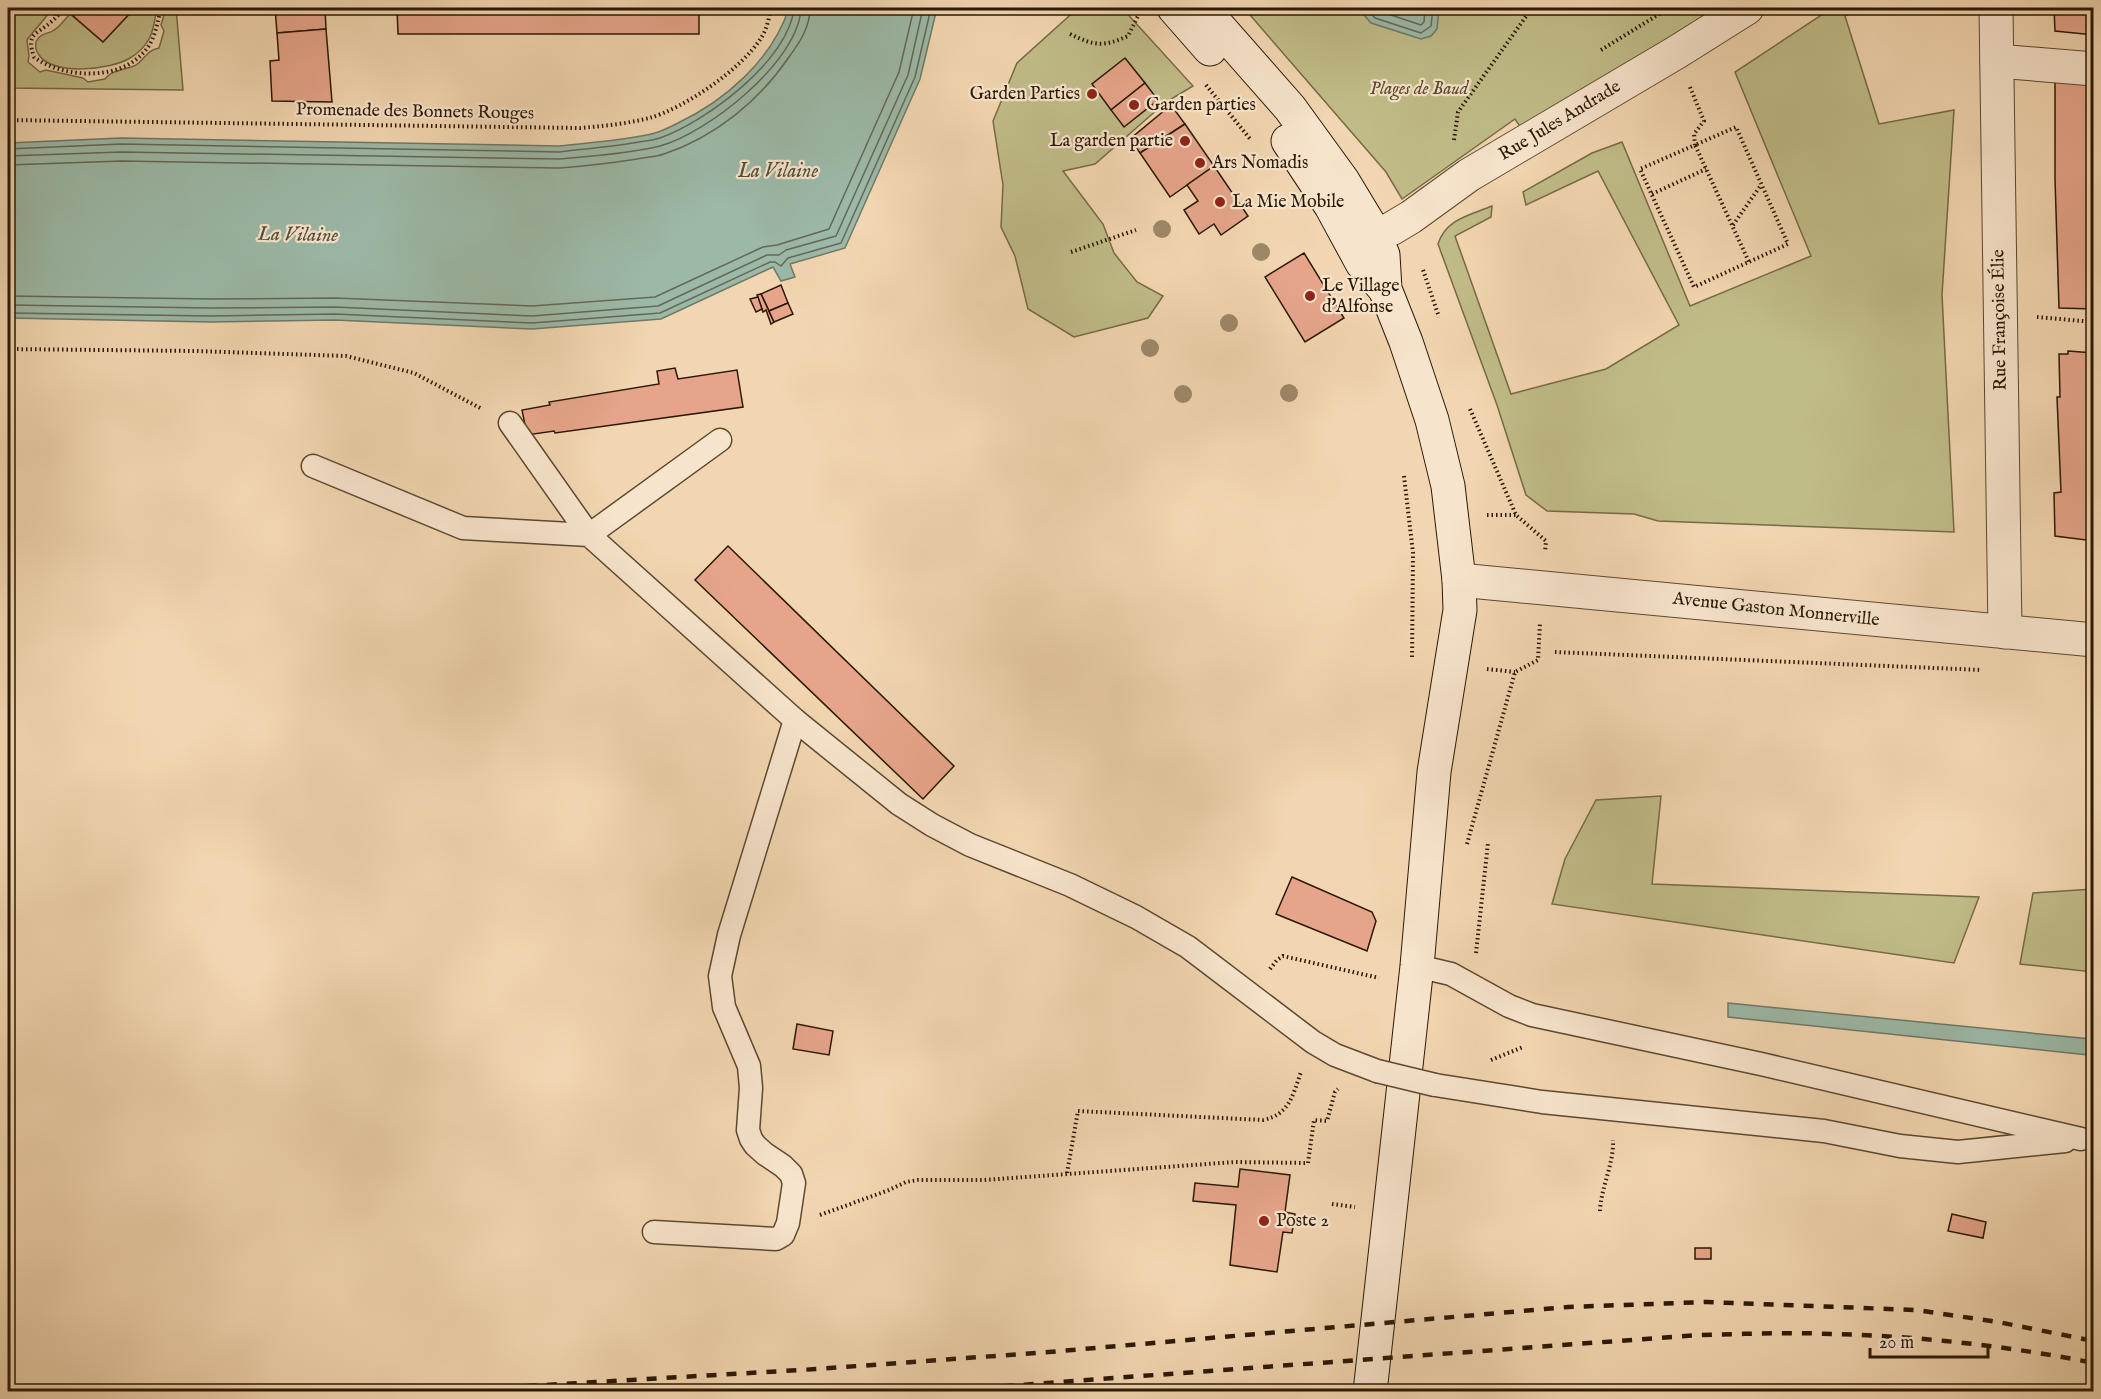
<svg xmlns="http://www.w3.org/2000/svg" width="2101" height="1399" viewBox="0 0 2101 1399" font-family="'IM FELL English',serif">
	<rect width="100%" height="100%" fill="#f2d6b1"/>
	<filter id="stains"><feTurbulence type="fractalNoise" baseFrequency=".00333" numOctaves="4"/><feColorMatrix values="0 0 0 0 .2 0 0 0 0 .09 0 0 0 0 .02 0 0 0 .5 -.17"/></filter>
	<radialGradient id="worn" r=".72"><stop offset=".6" stop-color="#630" stop-opacity="0"/><stop offset="1" stop-color="#630" stop-opacity=".3"/></radialGradient>
	<g fill="#c0bc88" stroke="#766a46" stroke-width="1.5">
		<path d="M 8,8 L 41,8 L 48,14 C 41,24 34,30 27,40 L 29,56 L 28,62 L 40,72 L 46,70 L 83,78 L 88,82 L 105,79 C 111,70 126,70 136,65 C 145,59 147,50 159,48 L 164,31 L 161,25 L 166,8 L 176,8 L 183,90 L 8,88 Z"/>
		<path d="M 135,8 L 157,8 C 155,17 154,30 149,39 C 145,46 137,54 130,58 C 111,70 53,76 39,55 C 36,51 35,47 36,42 C 40,32 48,35 54,30 C 60,27 65,19 70,14 L 103,42 Z"/>
		<path d="M 1078,8 L 1122,8 L 1193,86 L 1166,102 L 1095,164 L 1063,171 L 1103,224 L 1114,253 L 1137,282 L 1163,296 L 1148,318 L 1074,337 L 1028,309 L 1015,256 L 1001,227 L 1003,185 L 993,121 L 1017,63 Z"/>
		<path d="M 1244,8 L 1729,8 L 1527,137 L 1515,119 L 1402,199 L 1386,172 Z"/>
		<path d="M 1832,8 L 1858,8 L 1845,16 L 1879,124 L 1954,110 L 1942,295 L 1954,532 L 1658,521 L 1634,514 L 1547,511 L 1526,495 L 1497,405 L 1438,244 C 1446,219 1470,215 1492,206 L 1491,217 L 1455,236 L 1511,394 L 1606,369 L 1679,325 L 1598,171 L 1526,205 L 1523,192 L 1592,153 L 1622,142 L 1690,306 L 1811,256 L 1735,72 Z"/>
		<path d="M 1661,796 L 1652,884 L 1979,897 L 1954,963 L 1552,904 L 1565,859 L 1596,800 Z"/>
		<path d="M 2093,889 L 2093,972 L 2020,964 L 2033,893 Z"/>
	</g>
	<g fill="#9cb9a8" stroke="#6f7966" stroke-width="1.5">
		<path d="M 789,8 L 937,8 L 920,79 L 845,248 L 790,264 L 795,277 L 781,281 L 773,267 L 661,319 L 532,329 L 335,320 L 211,322 L 8,318 L 8,143 L 121,138 L 559,146 C 591,142 624,141 655,133 C 662,131 670,127 676,124 C 725,101 772,60 789,8 Z"/>
		<path d="M 1358,8 L 1439,8 L 1437,29 L 1431,36 L 1421,39 L 1371,23 Z"/>
		<path d="M 1728,1003 L 2091,1039 L 2088,1055 L 1728,1017 Z"/>
	</g>
	<g fill="none" stroke-linecap="round" stroke-linejoin="round">
		<g stroke="#646856" stroke-width="1.5">
			<path d="M 1366,8 L 1375,18 L 1421,33 L 1431,26 L 1433,8"/>
			<path d="M 1376,8 L 1379,11 L 1421,25 L 1424,22 L 1425,8"/>
			<path d="M 8,149 L 121,144 L 559,152 C 584,149 608,147 633,143 C 641,141 651,141 660,138 C 707,121 789,60 794,8"/>
			<path d="M 8,156 L 121,152 L 560,159 C 592,156 627,154 660,146 C 708,133 799,61 801,8"/>
			<path d="M 8,165 L 121,161 L 560,168 C 586,166 612,163 637,159 C 646,157 656,157 664,154 C 715,137 759,101 789,57 C 800,42 810,27 810,8"/>
			<path d="M 8,296 L 211,299 L 335,298 L 532,306 L 655,297 L 763,247 L 777,245 L 829,229 L 899,72 L 914,8"/>
			<path d="M 8,305 L 211,308 L 335,307 L 532,316 L 658,306 L 767,255 L 779,255 L 786,250 L 836,236 L 908,75 L 923,8"/>
			<path d="M 8,313 L 211,316 L 335,314 L 532,323 L 660,313 L 770,262 L 775,262 L 781,266 L 788,258 L 841,243 L 915,77 L 931,8"/>
		</g>
	</g>
	<g fill="#e6a58b" stroke="#2b1804" stroke-width="1.5">
		<path d="M 64,8 L 135,8 L 103,42 Z"/>
		<path d="M 275,8 L 325,8 L 326,29 L 277,33 Z"/>
		<path d="M 397,8 L 699,8 L 699,34 L 398,34 Z"/>
		<path d="M 2054,8 L 2094,8 L 2094,35 L 2055,31 Z"/>
		<path d="M 326,29 L 332,102 L 272,101 L 270,61 L 279,60 L 277,33 Z"/>
		<path d="M 1125,58 L 1145,83 L 1111,110 L 1092,84 Z"/>
		<path d="M 2055,76 L 2094,80 L 2094,309 L 2059,308 L 2055,179 Z"/>
		<path d="M 1145,83 L 1158,100 L 1124,127 L 1111,110 Z"/>
		<path d="M 1171,105 L 1185,124 L 1140,153 L 1130,139 Z"/>
		<path d="M 1185,124 L 1214,166 L 1170,197 L 1140,153 Z"/>
		<path d="M 1214,166 L 1248,216 L 1221,235 L 1214,224 L 1199,234 L 1184,210 L 1198,201 L 1187,185 Z"/>
		<path d="M 1304,253 L 1344,318 L 1305,342 L 1265,277 Z"/>
		<path d="M 781,285 L 788,303 L 769,311 L 761,294 Z"/>
		<path d="M 761,294 L 774,322 L 771,324 L 766,310 L 763,312 L 757,295 Z"/>
		<path d="M 758,297 L 762,309 L 756,312 L 750,299 Z"/>
		<path d="M 788,303 L 793,314 L 774,322 L 769,311 Z"/>
		<path d="M 2068,351 L 2094,353 L 2094,541 L 2055,536 L 2054,493 L 2061,492 L 2057,397 L 2060,397 L 2059,354 L 2068,354 Z"/>
		<path d="M 675,368 L 678,379 L 737,370 L 743,407 L 555,433 L 554,431 L 527,435 L 522,410 L 550,405 L 549,402 L 659,384 L 657,371 Z"/>
		<path d="M 728,546 L 954,766 L 923,799 L 695,580 Z"/>
		<path d="M 1292,877 L 1372,912 L 1376,921 L 1367,951 L 1276,914 Z"/>
		<path d="M 797,1024 L 833,1031 L 829,1055 L 793,1049 Z"/>
		<path d="M 1240,1169 L 1290,1175 L 1285,1212 L 1295,1214 L 1292,1233 L 1283,1232 L 1277,1272 L 1230,1265 L 1236,1205 L 1193,1201 L 1195,1183 L 1238,1187 Z"/>
		<path d="M 1952,1214 L 1986,1222 L 1983,1238 L 1948,1231 Z"/>
		<rect x="1695" y="1248" width="16" height="11"/>
		<path d="M 2087,1383 L 2094,1384 L 2094,1392 L 2085,1392 Z"/>
	</g>
	<g fill="none" stroke-linecap="round" stroke-linejoin="round">
		<g stroke="#5d482f" stroke-width="25">
			<g id="service">
				<path d="M 510,423 L 589,535 L 720,440"/>
				<path d="M 313,466 L 463,528 L 589,535 L 795,720 L 899,804 L 932,825 L 970,845 L 1070,885 L 1136,917 L 1188,947 L 1313,1042 L 1335,1055 L 1377,1071"/>
				<path d="M 1417,966 L 1451,974 L 1509,1006 L 1532,1015 L 1761,1064 L 2081,1139"/>
				<path d="M 1435,1085 L 1542,1102 L 1824,1131 L 1900,1146 L 1958,1152 L 2065,1141"/>
				<path d="M 654,1232 L 776,1239 L 783,1235 L 788,1223 L 794,1183 L 791,1174 L 783,1166 L 765,1154 L 755,1145 L 751,1139 L 748,1130 L 751,1088 L 749,1066 L 724,1007 L 720,976 L 729,935 L 795,720"/>
			</g>
		</g>
		<g stroke="#5d482f" stroke-width="35">
			<path id="pedestrian" d="M 1997,61 L 2094,69"/>
		</g>
		<g stroke="#5d482f" stroke-width="35">
			<g id="minor">
				<path d="M 1996,8 L 2005,632"/>
				<path d="M 1374,235 L 1391,229 L 1411,217 L 1469,175 L 1677,52 L 1747,8"/>
			</g>
		</g>
		<g stroke="#5d482f" stroke-width="35">
			<path id="tertiary" d="M 1459,580 L 2094,640"/>
		</g>
		<g stroke="#2b1804" stroke-width="35">
			<g id="secondary">
				<path d="M 1174,8 L 1210,49"/>
				<path d="M 1202,8 L 1290,108 L 1343,181 L 1369,224 L 1383,255 L 1385,289 L 1406,342 L 1432,420 L 1448,486 L 1459,580 L 1460,610 L 1434,772 L 1417,966 L 1370,1392"/>
				<path d="M 1288,141 L 1331,206 L 1362,263 L 1384,288"/>
			</g>
		</g>
		<g stroke="#2b1804" stroke-width="4" stroke-dasharray="1.5 3" stroke-linecap="butt">
			<path d="M 48,8 L 57,15"/>
			<path d="M 64,8 C 60,13 56,18 51,22 C 36,35 26,33 34,57 C 62,78 117,81 142,54 C 155,42 157,24 161,8"/>
			<path d="M 1070,34 C 1095,46 1103,47 1128,36 L 1138,16"/>
			<path d="M 1601,50 L 1669,8"/>
			<path d="M 1206,85 L 1251,140"/>
			<path d="M 1690,87 L 1704,121 L 1694,134 L 1695,145 L 1640,169 L 1694,287 L 1788,244 L 1736,127 L 1695,145 L 1749,262"/>
			<path d="M 8,120 L 580,128 C 603,126 626,124 649,118 C 683,109 742,69 761,38 C 767,29 769,18 771,8"/>
			<path d="M 1454,140 L 1458,112 L 1532,8"/>
			<path d="M 1652,194 L 1706,169"/>
			<path d="M 1733,225 L 1761,185"/>
			<path d="M 1071,252 L 1136,230"/>
			<path d="M 1423,270 L 1439,317"/>
			<path d="M 2037,317 L 2094,322"/>
			<path d="M 8,349 L 196,351 L 346,356 L 414,373 L 482,409"/>
			<path d="M 1470,409 L 1516,515 L 1546,541 L 1545,552"/>
			<path d="M 1404,476 L 1413,553 L 1412,660"/>
			<path d="M 1487,515 L 1516,515"/>
			<path d="M 1555,652 L 1982,670"/>
			<path d="M 1487,669 L 1515,672"/>
			<path d="M 1467,844 L 1515,672 L 1538,660 L 1540,623"/>
			<path d="M 1476,953 L 1488,843"/>
			<path d="M 1270,969 L 1277,960 L 1283,956 L 1379,978"/>
			<path d="M 1491,1060 L 1523,1047"/>
			<path d="M 1067,1173 L 1078,1111 L 1263,1120 C 1289,1115 1293,1095 1301,1072"/>
			<path d="M 1332,1204 L 1355,1207"/>
			<path d="M 1600,1211 C 1601,1187 1614,1164 1613,1140"/>
			<path d="M 820,1215 L 889,1190 L 906,1182 L 918,1180 L 984,1180 L 1235,1162 L 1308,1163 L 1314,1120 L 1327,1121 L 1335,1092 L 1338,1089"/>
		</g>
		<use href="#service" stroke="#f7e4cc" stroke-width="22"/>
		<use href="#pedestrian" stroke="#f7e4cc" stroke-width="33"/>
		<use href="#minor" stroke="#f7e4cc" stroke-width="33"/>
		<use href="#tertiary" stroke="#f7e4cc" stroke-width="33"/>
		<use href="#secondary" stroke="#f7e4cc" stroke-width="33"/>
		<g stroke="#2b1804" stroke-width="4.5" stroke-dasharray="10 10" stroke-linecap="butt">
			<path d="M 8,1389 L 42,1392"/>
			<path d="M 427,1392 L 817,1369 L 1049,1352 L 1568,1307 L 1707,1302 L 1916,1310 L 1998,1322 L 2094,1341"/>
			<path d="M 924,1392 L 1699,1335 C 1743,1334 1787,1332 1831,1334 C 1919,1336 2008,1346 2094,1363"/>
			<path d="M 1422,1392 C 1551,1387 1679,1386 1808,1392"/>
		</g>
		<g stroke="#5d482f" stroke-width="25" stroke-linecap="butt">
			<path id="service-bridge" d="M 1377,1071 L 1435,1085"/>
		</g>
		<use href="#service-bridge" stroke="#f7e4cc" stroke-width="22"/>
	</g>
	<g fill="#9d8868">
		<circle cx="1162" cy="229" r="9"/>
		<circle cx="1261" cy="252" r="9"/>
		<circle cx="1229" cy="323" r="9"/>
		<circle cx="1150" cy="348" r="9"/>
		<circle cx="1289" cy="393" r="9"/>
		<circle cx="1183" cy="394" r="9"/>
	</g>
	<g fill="#8f2418" stroke="#f7e4cc" stroke-width="2">
		<circle cx="1092" cy="94" r="6"/>
		<circle cx="1134" cy="105" r="6"/>
		<circle cx="1185" cy="141" r="6"/>
		<circle cx="1200" cy="163" r="6"/>
		<circle cx="1220" cy="202" r="6"/>
		<circle cx="1310" cy="296" r="6"/>
		<circle cx="1264" cy="1221" r="6"/>
	</g>
	<g text-anchor="middle" dominant-baseline="central" stroke-width="4.5" stroke-linejoin="round" paint-order="stroke">
		<g font-size="18" font-style="italic" fill="#58492c" stroke="#f7e4cc">
			<text x="1419" y="89">Plages de Baud</text>
		</g>
		<g font-size="18" fill="#2b1804" stroke="#f7e4cc" text-anchor="start">
			<text x="1080" y="94" text-anchor="end">Garden Parties</text>
			<text x="1146" y="105">Garden parties</text>
			<text x="1173" y="141" text-anchor="end">La garden partie</text>
			<text x="1212" y="163">Ars Nomadis</text>
			<text x="1232" y="202">La Mie Mobile</text>
			<text x="1322" y="286">Le Village<tspan x="1322" dy="21">d'Alfonse</tspan></text>
			<text x="1276" y="1221">Poste 2</text>
		</g>
		<g font-size="18" fill="#2b1804" stroke="#f7e4cc">
			<text transform="translate(415 112) rotate(1)">Promenade des Bonnets Rouges</text>
			<text transform="translate(1560 121) rotate(-31)">Rue Jules Andrade</text>
			<text transform="translate(2000 320) rotate(-91)">Rue Françoise Élie</text>
			<text transform="translate(1776 610) rotate(6)">Avenue Gaston Monnerville</text>
		</g>
		<g font-size="20" font-style="italic" fill="#53503d" stroke="#f7e4cc">
			<text x="778" y="171">La Vilaine</text>
			<text transform="translate(298 235) rotate(1)">La Vilaine</text>
		</g>
	</g>
	<rect width="2101" height="1399" fill="none" stroke="#f2d6b1" stroke-width="30"/>
	<rect x="9" y="9" width="2083" height="1381" fill="none" stroke="#2b1804" stroke-width="3"/>
	<rect x="15" y="15" width="2071" height="1369" fill="none" stroke="#2b1804" stroke-width="1.5"/>
	<path d="M1870 1348v9h118v-9" fill="none" stroke="#2b1804" stroke-width="3"/>
	<text x="1879" y="1348" font-size="18" fill="#2b1804" stroke="#f7e4cc" stroke-width="4.5" paint-order="stroke">20 m</text>
	<rect width="100%" height="100%" filter="url(#stains)"/>
	<rect width="100%" height="100%" fill="url(#worn)"/>
</svg>
